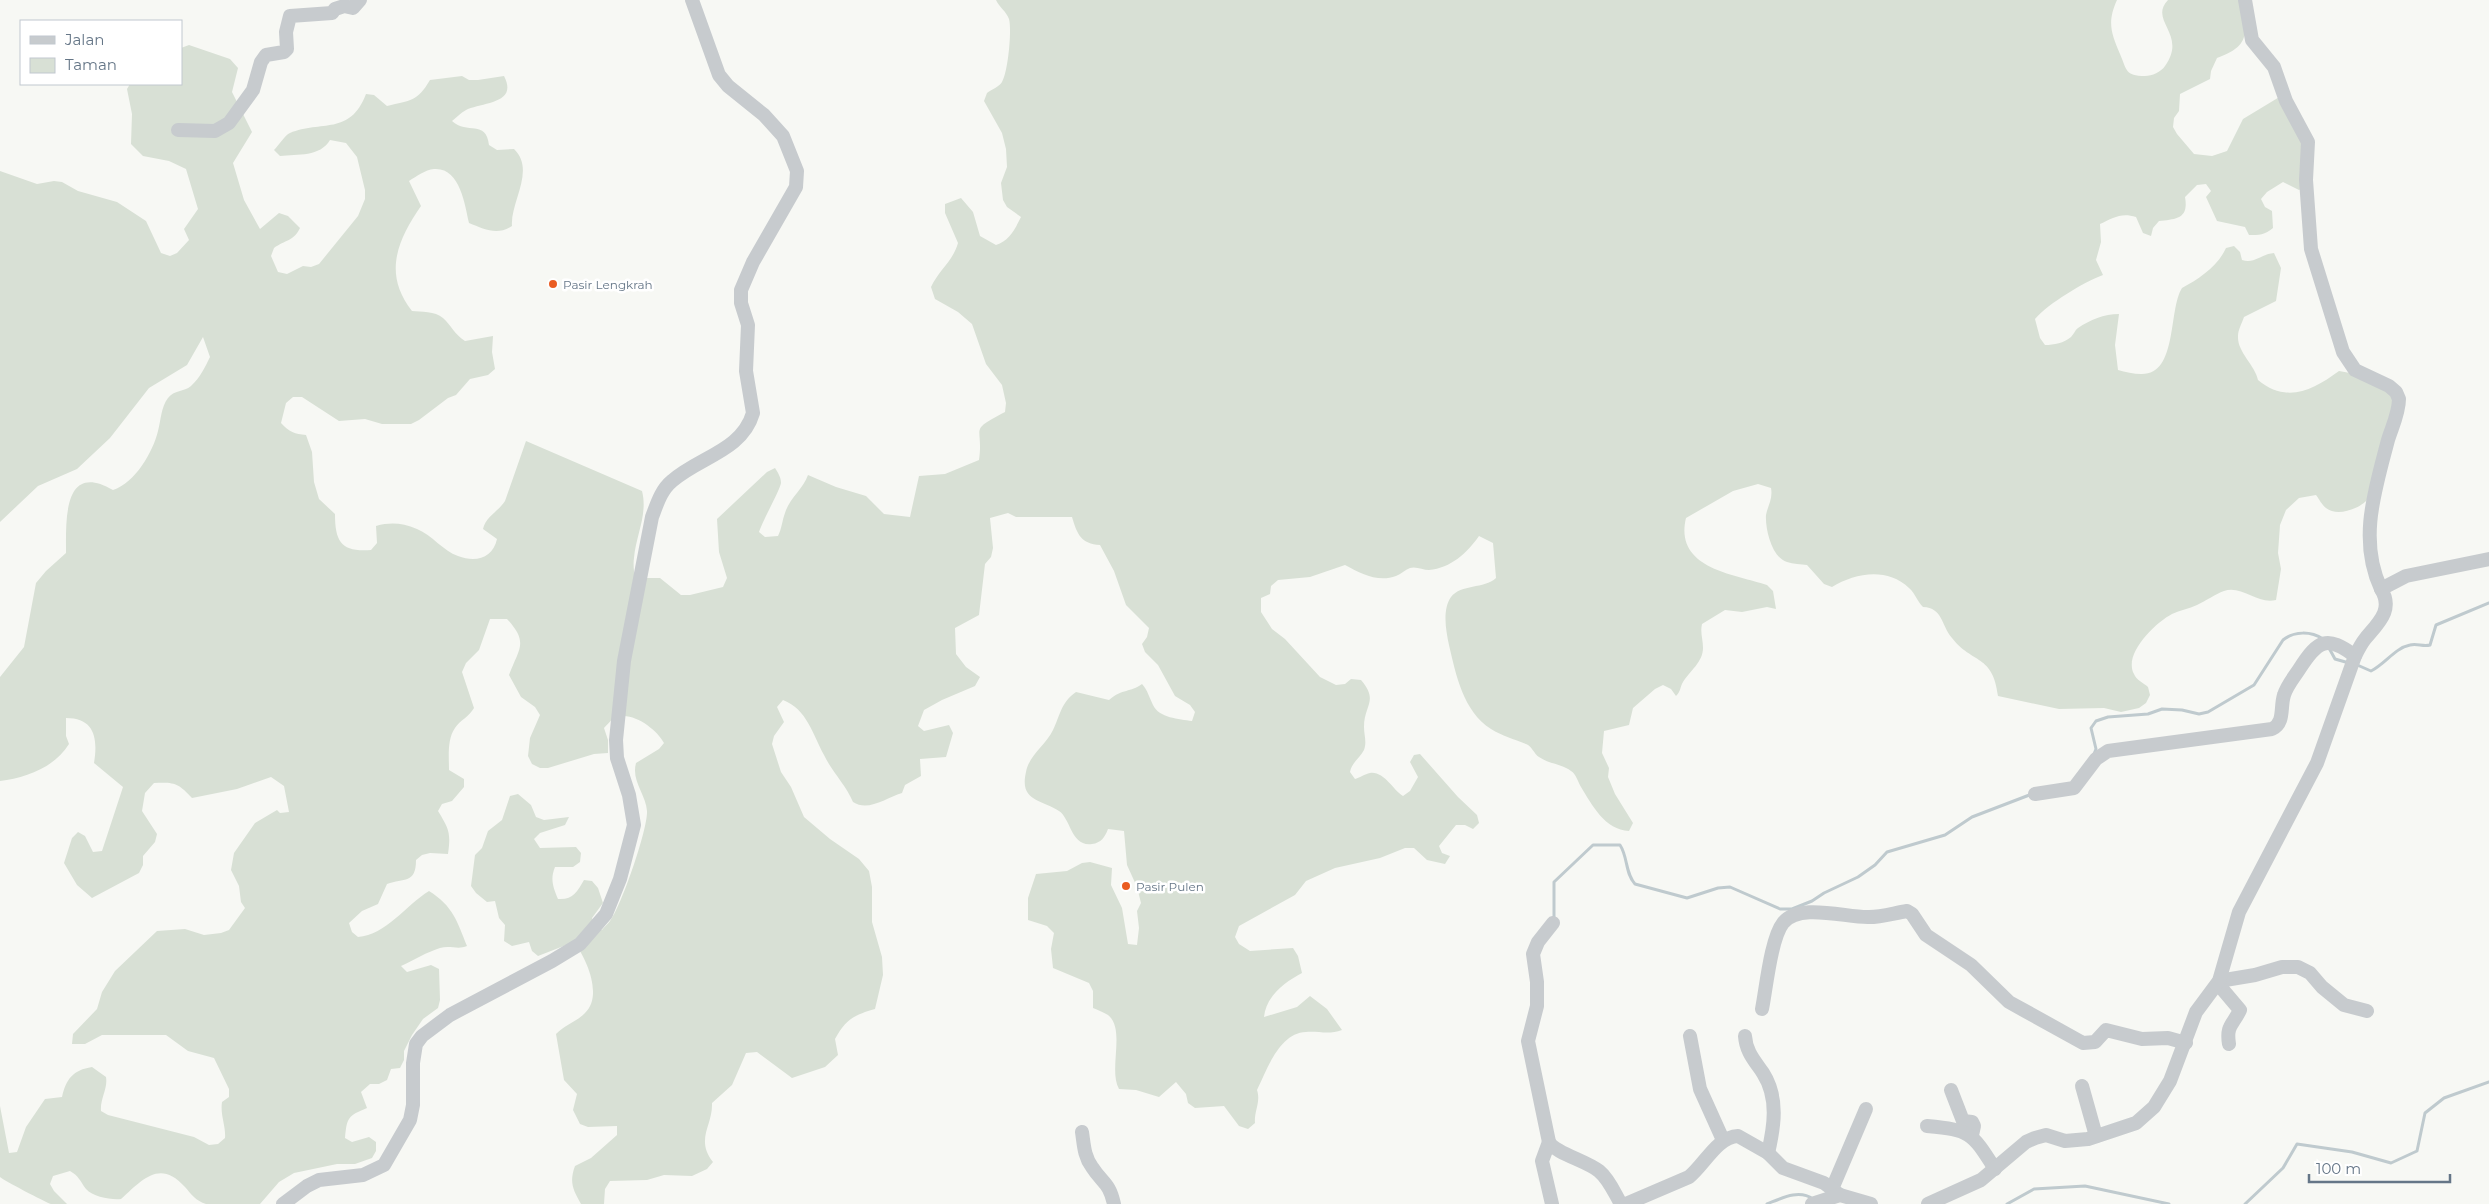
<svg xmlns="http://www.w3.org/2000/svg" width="2489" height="1204" viewBox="0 0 2489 1204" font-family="Montserrat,sans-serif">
	<rect width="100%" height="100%" fill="#f7f8f4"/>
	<path fill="#d8e0d5" d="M 996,0 L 2117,0 C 2107,22 2111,33 2120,54 C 2127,70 2125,76 2145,76 C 2152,76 2161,72 2165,66 C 2188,34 2148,21 2168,0 L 2240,0 C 2247,31 2252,46 2217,58 L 2211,71 L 2210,79 L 2180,94 L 2179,111 L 2174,118 L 2173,127 L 2177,134 L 2194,154 L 2212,156 L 2227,151 L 2243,119 L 2281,96 L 2304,141 L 2303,188 L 2299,190 L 2283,182 L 2267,192 L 2261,199 L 2265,207 L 2272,211 L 2273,228 C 2265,235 2259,235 2249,235 L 2245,227 L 2217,221 L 2206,197 L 2211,191 L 2206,184 L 2197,185 L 2185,197 C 2189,219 2176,219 2159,221 L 2153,228 L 2151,236 L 2143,233 L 2136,217 C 2121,212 2113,218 2100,224 L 2101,242 L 2096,260 L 2103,275 C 2084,282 2049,303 2035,319 L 2040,338 L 2045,345 C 2054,345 2064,343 2071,337 C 2074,334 2075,330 2078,328 C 2090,320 2104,314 2119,314 L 2115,345 L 2118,370 C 2125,372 2134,374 2141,374 C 2178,375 2168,310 2182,288 C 2199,279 2218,266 2226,248 L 2234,246 L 2240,252 L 2242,260 C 2255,264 2261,254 2274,253 L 2281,268 L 2276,301 L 2244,317 C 2242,323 2238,330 2238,336 C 2237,352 2255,365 2258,380 C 2287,404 2313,390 2339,371 L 2350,373 L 2391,391 L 2394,404 L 2367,500 C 2359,509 2337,517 2326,508 C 2322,505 2319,499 2316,495 L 2299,498 L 2286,510 L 2280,525 L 2278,553 L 2281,569 L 2276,600 C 2258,605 2242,585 2224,591 C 2215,594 2206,601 2197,605 C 2189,609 2180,610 2172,614 C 2155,623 2123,654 2134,674 C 2136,680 2144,683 2148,687 L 2150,695 L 2146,703 L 2139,708 L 2121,712 L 2104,708 L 2059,709 L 1998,696 C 1993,654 1972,664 1952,638 C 1941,625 1943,608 1923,607 C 1917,601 1915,593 1909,588 C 1887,567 1855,573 1832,587 L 1824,584 L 1807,565 C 1801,564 1793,564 1787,562 C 1772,558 1765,529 1766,515 C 1768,505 1773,499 1771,488 L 1758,484 L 1733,491 L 1686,518 C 1674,568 1732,574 1767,585 L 1773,591 L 1776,609 L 1767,607 L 1742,612 L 1725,610 L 1702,624 C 1700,633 1703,639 1703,648 C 1703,662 1690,671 1683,682 C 1680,687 1681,691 1676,696 L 1671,689 L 1663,685 L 1655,689 L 1633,708 L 1629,725 L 1604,731 L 1602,753 L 1609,768 L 1608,777 L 1615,794 L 1633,823 L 1629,831 C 1605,830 1592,805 1581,787 C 1578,782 1576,774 1571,771 C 1562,764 1549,764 1539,757 C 1534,754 1532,746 1526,744 C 1514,739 1502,736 1491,729 C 1463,711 1456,675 1449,645 C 1446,631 1442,610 1451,597 C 1461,584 1484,589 1496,578 L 1493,543 L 1479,536 C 1467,553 1451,568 1429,570 C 1423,570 1416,566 1410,568 C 1405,570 1401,574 1396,576 C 1378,583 1360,573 1345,565 L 1310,577 L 1278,580 L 1271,586 L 1270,594 L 1261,598 L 1261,612 L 1272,629 L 1285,639 L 1320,677 L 1336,685 L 1345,684 L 1351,679 L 1361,680 C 1379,701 1364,705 1364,727 C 1364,735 1367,742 1364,750 C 1360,758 1352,762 1350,772 L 1355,779 C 1359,778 1365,774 1370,773 C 1384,771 1393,790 1403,796 L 1410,791 L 1418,777 L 1410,762 L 1414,755 L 1420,754 L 1458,797 L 1477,815 L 1479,823 L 1473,829 L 1465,825 L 1456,825 L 1439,846 L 1442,853 L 1450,856 L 1445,864 L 1427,860 L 1414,848 L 1405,848 L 1380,858 L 1335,868 L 1306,881 L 1295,895 L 1239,926 L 1235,937 L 1239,944 L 1250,951 L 1293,948 L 1298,956 L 1302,973 C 1285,982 1266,996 1264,1017 L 1297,1007 L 1310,996 L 1327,1009 L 1342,1030 C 1329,1035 1319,1031 1306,1032 C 1279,1033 1267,1070 1257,1090 C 1261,1102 1254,1111 1255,1123 L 1248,1129 L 1239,1126 L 1224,1106 L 1195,1108 L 1188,1103 L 1186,1094 L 1176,1082 L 1159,1097 L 1136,1090 L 1119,1089 C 1108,1070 1126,1029 1108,1015 C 1103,1012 1098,1010 1093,1008 L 1093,991 L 1089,983 L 1053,968 L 1051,949 L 1054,933 L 1047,926 L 1028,920 L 1028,898 L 1036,874 L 1067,871 L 1082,863 L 1090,862 L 1112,868 L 1111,885 L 1122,908 L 1128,944 L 1137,945 L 1139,928 L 1137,911 L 1141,903 L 1137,887 L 1127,865 L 1124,831 L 1108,829 C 1105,837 1101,843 1092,844 C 1071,847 1071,819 1059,811 C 1042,799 1019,802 1026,772 C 1029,755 1046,745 1053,730 C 1060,716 1061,702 1076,692 L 1109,700 C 1123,688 1130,693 1142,684 C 1148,691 1149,697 1153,705 C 1159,718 1179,719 1192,721 L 1195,712 L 1190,705 L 1175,696 L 1158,665 L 1145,652 L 1142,644 L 1147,637 L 1149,628 L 1126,605 L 1114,571 L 1100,545 C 1081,544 1077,534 1072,517 L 1016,517 L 1008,513 L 990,518 L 993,548 L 991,557 L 985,564 L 979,615 L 955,628 L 956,654 L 966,667 L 980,677 L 975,686 L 942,700 L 924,710 L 918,726 L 924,731 L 949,725 L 953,733 L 946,757 L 920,759 L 921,776 L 905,785 L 902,793 C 886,798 868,812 853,802 C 846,785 832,772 824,755 C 813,735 807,709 783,700 L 777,707 L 784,722 L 774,736 L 772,744 L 781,772 L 791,787 L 804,817 L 830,839 L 859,859 L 869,871 L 872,887 L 872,922 L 882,957 L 883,975 L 875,1009 C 854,1015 846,1019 835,1039 L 838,1055 L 825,1067 L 792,1078 L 757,1052 L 746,1053 L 732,1085 L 712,1103 C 713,1126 695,1139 713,1162 L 707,1169 L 692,1176 L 664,1175 L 647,1180 L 610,1181 L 605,1189 L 604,1204 L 581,1204 C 573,1190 569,1182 575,1166 L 591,1158 L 617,1135 L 617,1126 L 588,1127 L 580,1124 L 573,1110 L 577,1094 L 564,1080 L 556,1034 C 565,1025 576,1022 585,1013 C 603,996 587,959 574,942 L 538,956 L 532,951 L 529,942 L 512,946 L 504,941 L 505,925 L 499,918 L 495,901 L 487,902 L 476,893 L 471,886 L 475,855 L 482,848 L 488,831 L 502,820 L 510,796 L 518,794 L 531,805 L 536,817 L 544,820 L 569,817 L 565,825 L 540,833 L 534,839 L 540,848 L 576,847 L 581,853 L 580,862 L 573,867 L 555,867 C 550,879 553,887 558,899 C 573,900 577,892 584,880 L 592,881 L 598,888 L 603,903 L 592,918 L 597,929 L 602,930 C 604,927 608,924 610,921 C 621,907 648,829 647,811 C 646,794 631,781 636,763 L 659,749 L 664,743 C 657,729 629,708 613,719 C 610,721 607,725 604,728 L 608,740 L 608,753 L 594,754 L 548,768 L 540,768 L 532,764 L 528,756 L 530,738 L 540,715 L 535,707 L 521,697 L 509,675 C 519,648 529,643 507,619 L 490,619 L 479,650 L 466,663 L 462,672 L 474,708 C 469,717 460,720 455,728 C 447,739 449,758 449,770 L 464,779 L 464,787 L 452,801 L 442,804 L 438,811 C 449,829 451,833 448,854 L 430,853 L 422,855 L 416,860 C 416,884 404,878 387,884 L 378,904 L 362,911 L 349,923 L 352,932 L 358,937 C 386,935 406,905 429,891 C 453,906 457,921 467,946 C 458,950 450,945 440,948 C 427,952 414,960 401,966 L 407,972 L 431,965 L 439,969 L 440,1000 L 438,1008 L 423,1019 L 412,1035 L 404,1051 L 404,1060 L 400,1068 L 391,1069 L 387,1080 L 379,1084 L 370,1084 L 361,1092 L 367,1108 C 348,1116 347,1117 345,1138 L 352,1142 L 369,1137 L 376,1142 L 376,1151 L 372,1158 L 355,1164 L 337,1164 L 294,1173 L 279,1182 L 260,1204 C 244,1204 222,1204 206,1204 C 196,1201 191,1194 185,1187 C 160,1159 143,1179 121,1199 C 111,1200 93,1197 86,1189 C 80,1181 79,1176 70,1171 L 53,1176 L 50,1184 L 54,1191 L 67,1204 C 62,1204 55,1204 51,1204 C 45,1202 3,1180 0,1177 L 0,1106 L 9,1153 L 17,1152 L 26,1127 L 45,1099 L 62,1097 C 66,1079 73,1070 92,1067 L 106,1077 C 108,1089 100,1098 101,1111 L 108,1115 L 194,1137 L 209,1145 L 218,1144 L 225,1138 C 226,1126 220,1115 222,1102 L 229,1097 L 229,1089 L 214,1058 L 188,1051 L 166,1035 L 102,1035 L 85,1044 L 72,1044 L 73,1034 L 97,1009 L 102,992 L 115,971 L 157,931 L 185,929 L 204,935 L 221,933 L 229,930 L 245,908 L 241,902 L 239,886 L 231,870 L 234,853 L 255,823 L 277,810 L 280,813 L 289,812 L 284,786 L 271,777 L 237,789 L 192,798 C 178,783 175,782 154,783 L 145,793 L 142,811 L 157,834 L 155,842 L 143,856 L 143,865 L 139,873 L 92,898 L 77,885 L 64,863 L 72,838 L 78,832 L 85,836 L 93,852 L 102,851 L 123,787 L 94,763 C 98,739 95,718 66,718 L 66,736 L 69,744 C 55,767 26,778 0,781 L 0,677 L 24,647 L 36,583 L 46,571 L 66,553 C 66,520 63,461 113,490 C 135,483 153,452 158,431 C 161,420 161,407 168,398 C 174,390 184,392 191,386 C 200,378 205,367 210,357 L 203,337 L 187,365 L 149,388 L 110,438 L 77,469 L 38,486 L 0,522 L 0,171 L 37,184 L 54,181 L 62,182 L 78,191 L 117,202 L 146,221 L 161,253 L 170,256 L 177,253 L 189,240 L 184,229 L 198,209 L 186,169 L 169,161 L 143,156 L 131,144 L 132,114 L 127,89 L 130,84 L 181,84 L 181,48 L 189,45 L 230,59 L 238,68 L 232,92 L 252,132 L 233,163 L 244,200 L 260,229 L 279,213 L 288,216 L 300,228 C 294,241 285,240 274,248 L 271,256 L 278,272 L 287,274 L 303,266 L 311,267 L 319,264 L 358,216 L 365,199 L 365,190 L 357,157 L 346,143 L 330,140 C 320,157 298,154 280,156 L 274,150 C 279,145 285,135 290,133 C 321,120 350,136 366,94 L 374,95 L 387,106 C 411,100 417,102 430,80 L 462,76 L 469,80 L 478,80 L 504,76 C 518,103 485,102 468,109 C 463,111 457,117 452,121 C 467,135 486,119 489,145 L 497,150 L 514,149 C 536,170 510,202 512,226 C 497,236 484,229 469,223 C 465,205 460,167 434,169 C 425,170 417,176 409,181 L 421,206 C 397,241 383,274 412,311 C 421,312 435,311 443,318 C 451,325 455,335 465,341 L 493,336 L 492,352 L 495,369 L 488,375 L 470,379 L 456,395 L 448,398 L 419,420 L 411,424 L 382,424 L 365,419 L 339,421 L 302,397 L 293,397 L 286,403 L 281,423 C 289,432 295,434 306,435 L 312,452 L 314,482 L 319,499 L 335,514 C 335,543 342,552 371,550 L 377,543 L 376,526 C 391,522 402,523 417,529 C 432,535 443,551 458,556 C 476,563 493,558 497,539 L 483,529 C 486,516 498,512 505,501 L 526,441 L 642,491 C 648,514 636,535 634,558 C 633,564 634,572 635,578 L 660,578 L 681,595 L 690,595 L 723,587 L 727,578 L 719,552 L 717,519 L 767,472 L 775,468 C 778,473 781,477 781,483 C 780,490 763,520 759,532 L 765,537 L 778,536 C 782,528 782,521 785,513 C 789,499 803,489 808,475 L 836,487 L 866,496 L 884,514 L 910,517 L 919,476 L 945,474 L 979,460 C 984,425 967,432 1005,412 L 1006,403 L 1002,385 L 986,364 L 972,324 L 958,312 L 935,299 L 931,287 C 939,270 953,261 958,243 L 945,213 L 945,204 L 961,198 L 973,212 L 980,236 L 996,245 C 1009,241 1015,229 1021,217 L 1007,207 L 1003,200 L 1001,183 L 1007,167 L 1006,149 L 1002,133 L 984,101 L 987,93 C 991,90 1000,86 1002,82 C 1008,72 1012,30 1009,19 C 1006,11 999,7 996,0 Z"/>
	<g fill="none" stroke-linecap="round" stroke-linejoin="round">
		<g stroke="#bfcace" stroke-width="3">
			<path d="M 2329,648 L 2335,659 L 2349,663"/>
			<path d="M 2355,664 L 2371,671 C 2385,664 2395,648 2410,645 C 2417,643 2423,647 2430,645 L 2436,625 L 2489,603"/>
			<path d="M 2094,754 L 2096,749 L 2091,728 L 2096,721 L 2108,717 L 2148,714 L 2162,709 L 2182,710 L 2199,714 L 2208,712 L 2254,685 L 2283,640 C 2294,631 2311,631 2323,639"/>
			<path d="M 1554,919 L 1554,882 L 1593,845 L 1620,845 C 1628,857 1625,873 1635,884 L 1687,898 L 1718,888 L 1730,887 L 1780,909 L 1792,909 L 1812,901 L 1824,893 L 1858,877 L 1875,865 L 1887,852 L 1945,835 L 1972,817 L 2032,794"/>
			<path d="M 1767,1204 C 1782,1198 1799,1189 1813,1199"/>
			<path d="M 2007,1204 L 2034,1189 L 2085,1186 L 2169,1204"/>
			<path d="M 2245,1204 L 2283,1168 L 2297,1144 L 2352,1152 L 2391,1163 L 2417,1151 L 2425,1113 L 2444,1098 L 2489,1082"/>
		</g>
		<g stroke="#c7cbce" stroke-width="14">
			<path d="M 2245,0 L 2252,40 L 2274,67 L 2286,101 L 2308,142 L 2306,180 L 2311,249 L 2343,352 L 2355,370 L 2389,386 L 2396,392 L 2399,399 C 2399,413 2392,427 2388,440 C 2375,490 2358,540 2381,589"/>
			<path d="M 178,130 L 215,131 L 229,123 L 253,90 L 261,62 L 266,55 L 284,52 L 287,49 L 286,32 L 290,16 L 332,13 L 335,9 L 344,6 L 353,8 L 360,0"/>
			<path d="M 2035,794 L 2074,788 L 2096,759 L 2108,751 L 2272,729 C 2285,723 2280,707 2284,695 C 2287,685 2295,676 2300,668 C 2318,640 2327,635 2355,656"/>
			<path d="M 1553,923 L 1538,942 L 1533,954 L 1537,982 L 1537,1006 L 1528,1041 L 1549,1142 C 1555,1153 1587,1161 1599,1171 C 1609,1179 1615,1194 1621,1204"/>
			<path d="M 2219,981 L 2255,975 L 2282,967 L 2298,967 L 2310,973 L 2322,987 L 2344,1005 L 2367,1011"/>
			<path d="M 2218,984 L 2240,1010 C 2233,1025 2226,1025 2229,1044"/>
			<path d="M 1762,1009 C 1766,989 1771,938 1783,923 C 1799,902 1847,918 1869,917 C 1882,917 1894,913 1907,911 L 1912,914 L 1926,935 L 1971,965 L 2009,1002 L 2083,1043 L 2095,1042 L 2106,1030 L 2142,1039 L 2168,1038 L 2186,1043"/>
			<path d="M 1690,1036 L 1700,1089 L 1723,1140"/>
			<path d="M 1745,1036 C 1746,1052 1755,1061 1763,1073 C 1779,1098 1774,1127 1768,1153"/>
			<path d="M 2082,1086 L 2096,1136"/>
			<path d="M 1951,1090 L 1963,1121 L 1972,1122 L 1974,1126 L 1972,1135"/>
			<path d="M 1927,1126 C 1971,1130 1972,1133 1995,1169"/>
			<path d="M 1082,1132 C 1084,1145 1084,1156 1092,1167 C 1103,1184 1109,1182 1114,1204"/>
			<path d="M 1549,1142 L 1542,1161 L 1552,1204"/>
			<path d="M 1832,1189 L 1866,1109"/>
			<path d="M 283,1204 L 307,1186 L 319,1180 L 363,1175 L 384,1165 L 410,1120 L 413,1105 L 413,1063 L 416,1044 L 422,1036 L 450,1015 L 552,961 L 580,944 L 606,914 L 620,879 L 634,825 L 629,795 L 617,758 L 616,740 L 624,661 L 652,517 C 657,504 661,490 672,481 C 699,457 742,451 753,413 L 746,371 L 748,325 L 741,303 L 741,290 L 753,262 L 796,187 L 797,171 L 783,136 L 764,115 L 728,86 L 719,75 L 692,0"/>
			<path d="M 1626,1204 L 1689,1177 C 1705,1164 1717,1137 1738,1136 L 1768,1153 L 1783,1168 L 1824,1183 L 1840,1195"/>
			<path d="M 1812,1204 L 1840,1195 L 1871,1204"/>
			<path d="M 1928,1204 L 1981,1180 L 2026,1142 L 2035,1138 L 2046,1135 L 2065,1141 L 2088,1139 L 2136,1123 L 2154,1107 L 2170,1081 L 2196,1012 L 2219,981 L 2239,912 L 2317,763 L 2355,656 C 2358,650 2361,644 2365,639 C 2378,623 2394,610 2381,589 L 2406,576 L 2489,559"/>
		</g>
	</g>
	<g fill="#ea5c22" stroke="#fff" stroke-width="2">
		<circle cx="553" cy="284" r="5"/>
		<circle cx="1126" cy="886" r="5"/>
	</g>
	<g text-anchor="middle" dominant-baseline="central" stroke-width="5" stroke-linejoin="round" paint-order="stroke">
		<g font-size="12" fill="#657687" stroke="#fff" text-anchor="start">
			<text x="563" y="284">Pasir Lengkrah</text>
			<text x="1136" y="886">Pasir Pulen</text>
		</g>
	</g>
	<rect x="20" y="20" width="162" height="65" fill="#ffffff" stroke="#c1c8cf"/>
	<rect x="30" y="36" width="25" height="8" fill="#c7cbce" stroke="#c1c8cf"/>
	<text x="65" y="45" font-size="15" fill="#657687">Jalan</text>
	<rect x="30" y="58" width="25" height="15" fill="#d8e0d5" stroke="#c1c8cf"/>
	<text x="65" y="70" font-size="15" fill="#657687">Taman</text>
	<path d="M2309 1174v8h141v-8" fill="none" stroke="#657687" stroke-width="2.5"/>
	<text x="2316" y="1174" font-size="15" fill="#657687" stroke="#ffffff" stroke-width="4" paint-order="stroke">100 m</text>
</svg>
